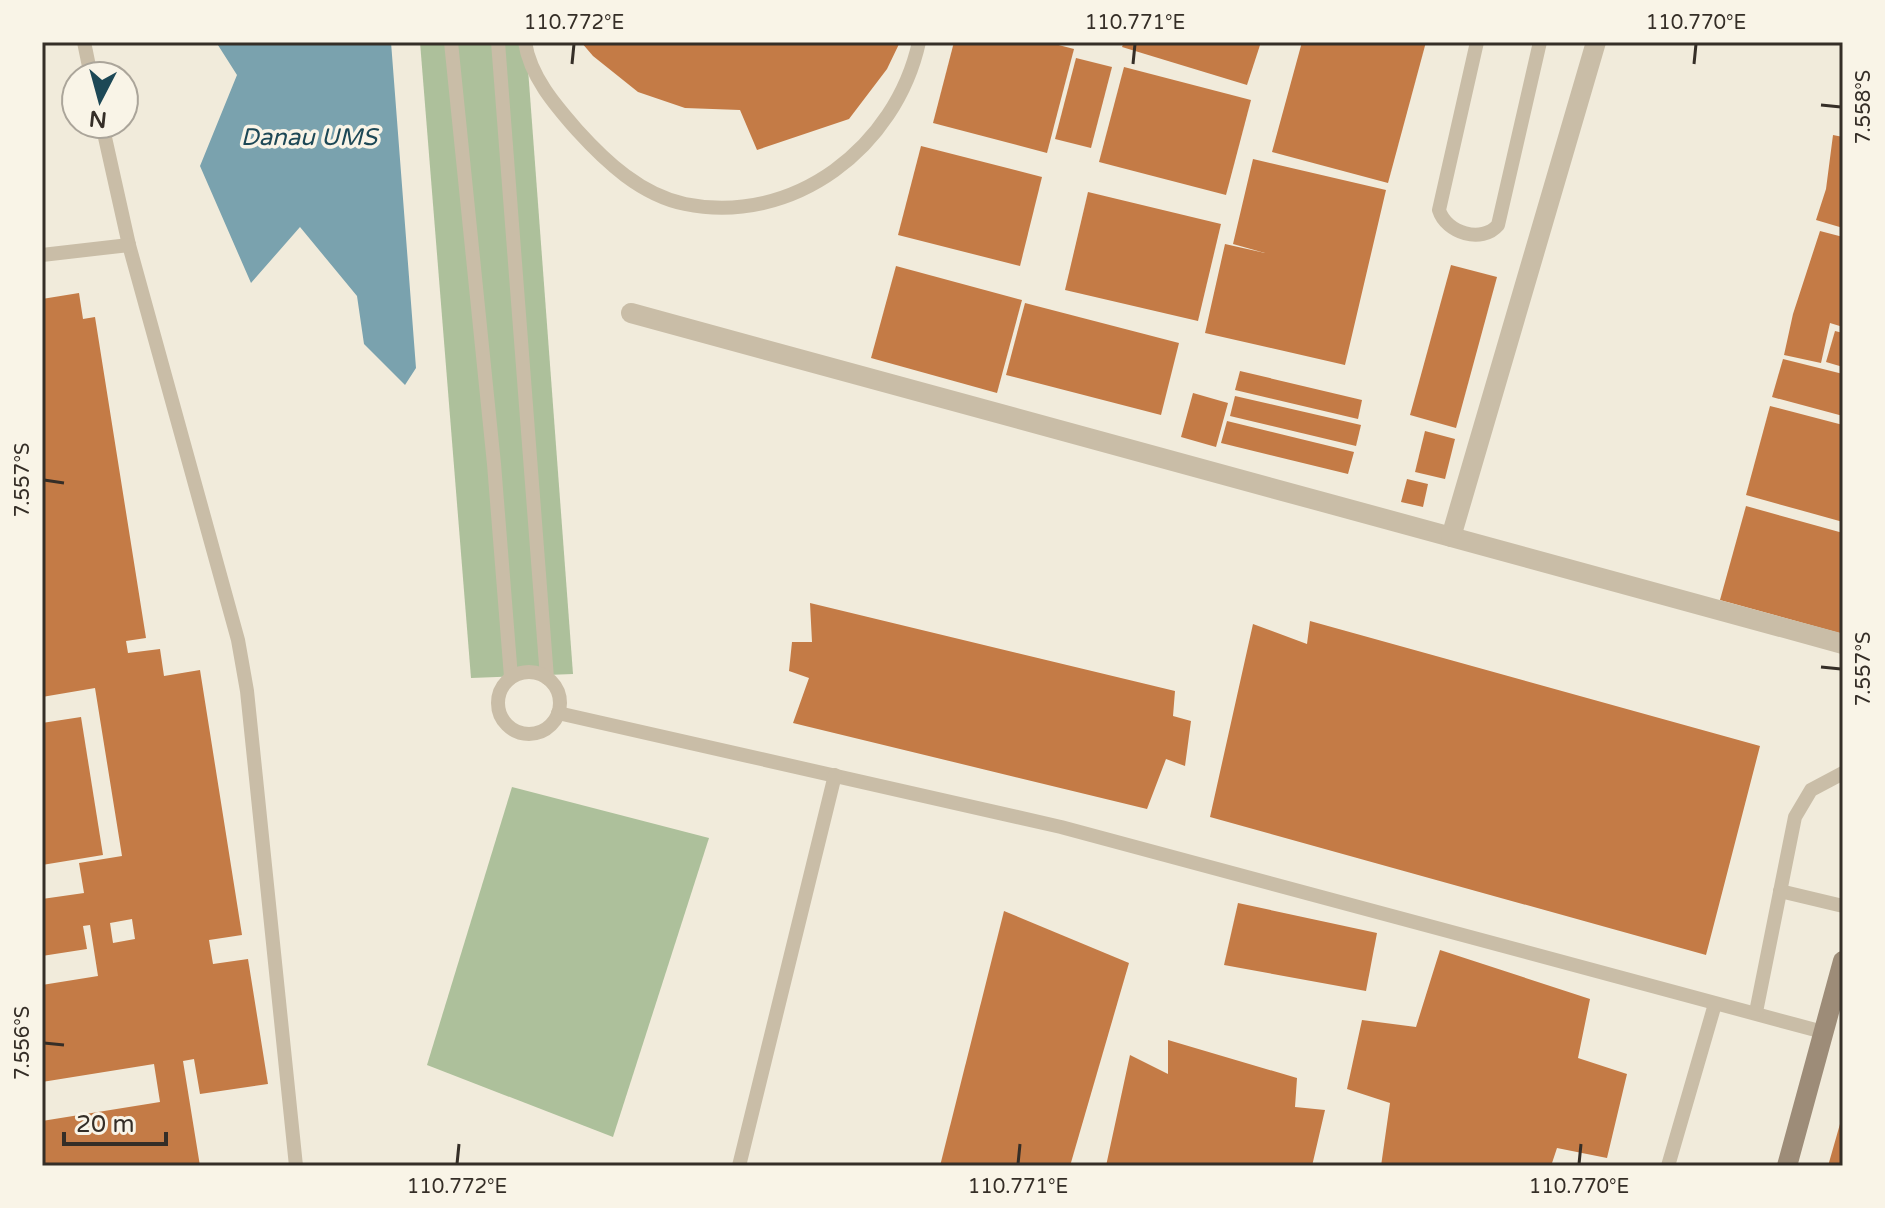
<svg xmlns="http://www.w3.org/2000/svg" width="1885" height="1208" viewBox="0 0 1885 1208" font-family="'Varela Round',sans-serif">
	<rect width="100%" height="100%" fill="#f1ebdb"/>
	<g fill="#adc09b">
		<path d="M 420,42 L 526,42 L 573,674 L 471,678 Z"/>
		<path d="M 512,787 L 709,838 L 613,1137 L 427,1065 Z"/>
	</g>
	<path fill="#7aa2ae" d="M 216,42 L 391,42 L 416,368 L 405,385 L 364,344 L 357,296 L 300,227 L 251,283 L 200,166 L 237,75 Z"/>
	<g fill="#c47b46" fill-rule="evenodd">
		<path d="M 581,42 L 900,42 L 887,69 L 849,119 L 757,150 L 740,110 L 685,108 L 638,92 L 593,56 Z"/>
		<path d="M 954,42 L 1047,42 L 1074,49 L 1047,153 L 933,123 Z"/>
		<path d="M 1124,42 L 1261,42 L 1247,85 L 1122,47 Z"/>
		<path d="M 1302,42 L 1426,42 L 1388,183 L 1272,152 Z"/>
		<path d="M 1076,58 L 1112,67 L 1091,148 L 1055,139 Z"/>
		<path d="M 1124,67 L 1251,100 L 1226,195 L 1099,162 Z"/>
		<path d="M 1833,135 L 1843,137 L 1843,228 L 1816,220 L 1826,189 Z"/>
		<path d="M 921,146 L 1042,177 L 1020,266 L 898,235 Z"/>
		<path d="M 1253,159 L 1386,190 L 1345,365 L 1205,333 L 1225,244 L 1265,253 L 1233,244 Z"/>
		<path d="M 1088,192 L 1221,224 L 1198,321 L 1065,290 Z"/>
		<path d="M 1820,231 L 1843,237 L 1843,327 L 1830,323 L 1821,363 L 1784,355 L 1793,314 Z"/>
		<path d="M 1451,265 L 1497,277 L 1456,428 L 1410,415 Z"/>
		<path d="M 896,266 L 1022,300 L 997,393 L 871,358 Z"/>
		<path d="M 79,293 L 83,319 L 95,317 L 146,638 L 126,641 L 128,653 L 160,649 L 164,676 L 200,670 L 242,935 L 209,940 L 213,964 L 248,959 L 268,1084 L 200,1094 L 194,1059 L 183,1061 L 200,1166 L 42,1166 L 42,1121 L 160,1102 L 154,1064 L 42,1082 L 42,985 L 98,976 L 90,925 L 83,926 L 87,949 L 42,956 L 42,899 L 84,893 L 79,863 L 122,856 L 95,688 L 42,697 L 42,299 ZM 132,919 L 135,939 L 113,943 L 110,923 Z"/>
		<path d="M 1025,303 L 1179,343 L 1161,415 L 1006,375 Z"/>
		<path d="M 1835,331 L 1843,333 L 1843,367 L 1826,362 Z"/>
		<path d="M 1783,359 L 1843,374 L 1843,416 L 1772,397 Z"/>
		<path d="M 1240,371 L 1362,400 L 1358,419 L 1235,390 Z"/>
		<path d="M 1193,393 L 1228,403 L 1216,447 L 1181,437 Z"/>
		<path d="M 1235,396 L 1361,425 L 1356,446 L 1230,416 Z"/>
		<path d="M 1770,406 L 1843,425 L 1843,522 L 1746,495 Z"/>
		<path d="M 1227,421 L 1354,452 L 1348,474 L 1221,443 Z"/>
		<path d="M 1425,431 L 1455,439 L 1445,479 L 1415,472 Z"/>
		<path d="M 1407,479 L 1428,484 L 1423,507 L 1401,502 Z"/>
		<path d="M 1746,506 L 1843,533 L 1843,634 L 1720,600 Z"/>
		<path d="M 810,603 L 1175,691 L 1173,716 L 1191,721 L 1185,766 L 1166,759 L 1147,809 L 793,723 L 809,678 L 789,671 L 792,642 L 812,642 Z"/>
		<path d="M 1310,621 L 1760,746 L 1706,955 L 1210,817 L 1253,624 L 1307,644 Z"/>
		<path d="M 81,717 L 103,855 L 42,865 L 42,723 Z"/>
		<path d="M 1238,903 L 1377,933 L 1366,991 L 1224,965 Z"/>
		<path d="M 1004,911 L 1129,963 L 1070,1166 L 940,1166 Z"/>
		<path d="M 1440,950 L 1590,999 L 1578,1058 L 1627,1074 L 1607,1158 L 1557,1148 L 1551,1166 L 1381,1166 L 1390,1103 L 1347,1089 L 1362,1020 L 1416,1027 Z"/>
		<path d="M 1168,1040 L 1297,1078 L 1295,1107 L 1325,1110 L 1312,1166 L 1106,1166 L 1130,1055 L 1168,1074 Z"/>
		<path d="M 1842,1116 L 1843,1166 L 1828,1166 L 1840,1124 Z"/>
	</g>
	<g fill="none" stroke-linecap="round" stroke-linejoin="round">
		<g stroke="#c9bda7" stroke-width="14">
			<path d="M 84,42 L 91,76"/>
			<path d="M 451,42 L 494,464 L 511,677"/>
			<path d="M 498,42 L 547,678"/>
			<path d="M 525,42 C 530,76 555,105 577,130 C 606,162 641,195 685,204 C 794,226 896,147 919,42"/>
			<path d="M 1477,42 L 1439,210 C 1446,233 1482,244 1498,225 L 1540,42"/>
			<path d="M 102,124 L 129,245 L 238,640 L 247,691 L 296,1166"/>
			<path d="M 42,255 L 129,245"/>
			<circle cx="529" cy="703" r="31"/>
			<path d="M 558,713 L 1061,827 L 1823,1032"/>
			<path d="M 1780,891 L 1843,906"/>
			<path d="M 1756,1012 L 1795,817 L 1811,790 L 1843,773"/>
			<path d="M 739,1166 L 835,775"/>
			<path d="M 1668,1166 L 1715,1004"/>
		</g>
		<g stroke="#c9bda7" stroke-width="20">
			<path d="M 631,313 L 1843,644"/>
			<path d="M 1451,537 L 1596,42"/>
		</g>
		<path stroke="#9d8c78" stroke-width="20" d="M 1787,1166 L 1843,961"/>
	</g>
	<path fill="none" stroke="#352e27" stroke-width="3" d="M 572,64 L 574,44M 1133,64 L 1135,44M 1694,64 L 1696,44M 1821,105 L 1841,107M 44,480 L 64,483M 1821,667 L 1841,669M 44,1043 L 64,1045M 457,1164 L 459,1144M 1018,1164 L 1020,1144M 1579,1164 L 1581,1144"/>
	<g text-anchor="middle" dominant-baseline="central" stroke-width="7" stroke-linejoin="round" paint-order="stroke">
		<g font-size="24" font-style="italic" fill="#1d4856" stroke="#f9f4e7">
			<text x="309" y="137">Danau UMS</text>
		</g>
	</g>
	<rect width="1885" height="1208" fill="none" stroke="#f9f4e7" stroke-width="88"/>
	<g transform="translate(100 100) rotate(186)"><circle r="38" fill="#f9f4e7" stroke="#aba59a" stroke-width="2"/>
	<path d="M0-6L14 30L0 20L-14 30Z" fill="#1d4856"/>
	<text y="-12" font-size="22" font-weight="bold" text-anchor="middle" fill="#352e27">N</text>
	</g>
	<path d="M64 1132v12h102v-12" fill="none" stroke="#352e27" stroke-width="4"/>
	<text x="76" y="1132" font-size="24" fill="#352e27" stroke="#f9f4e7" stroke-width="6" paint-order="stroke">20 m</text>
	<rect x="44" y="44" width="1797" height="1120" fill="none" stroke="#352e27" stroke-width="3"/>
	<g font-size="20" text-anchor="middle" fill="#352e27">
		<text x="574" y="29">110.772°E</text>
		<text x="1135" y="29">110.771°E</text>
		<text x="1696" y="29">110.770°E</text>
		<text transform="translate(1863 107) rotate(-90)" y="7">7.558°S</text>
		<text transform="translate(22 480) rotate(-90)" y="7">7.557°S</text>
		<text transform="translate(1863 669) rotate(-90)" y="7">7.557°S</text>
		<text transform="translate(22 1043) rotate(-90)" y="7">7.556°S</text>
		<text x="457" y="1193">110.772°E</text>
		<text x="1018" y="1193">110.771°E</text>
		<text x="1579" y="1193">110.770°E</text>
	</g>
</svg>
